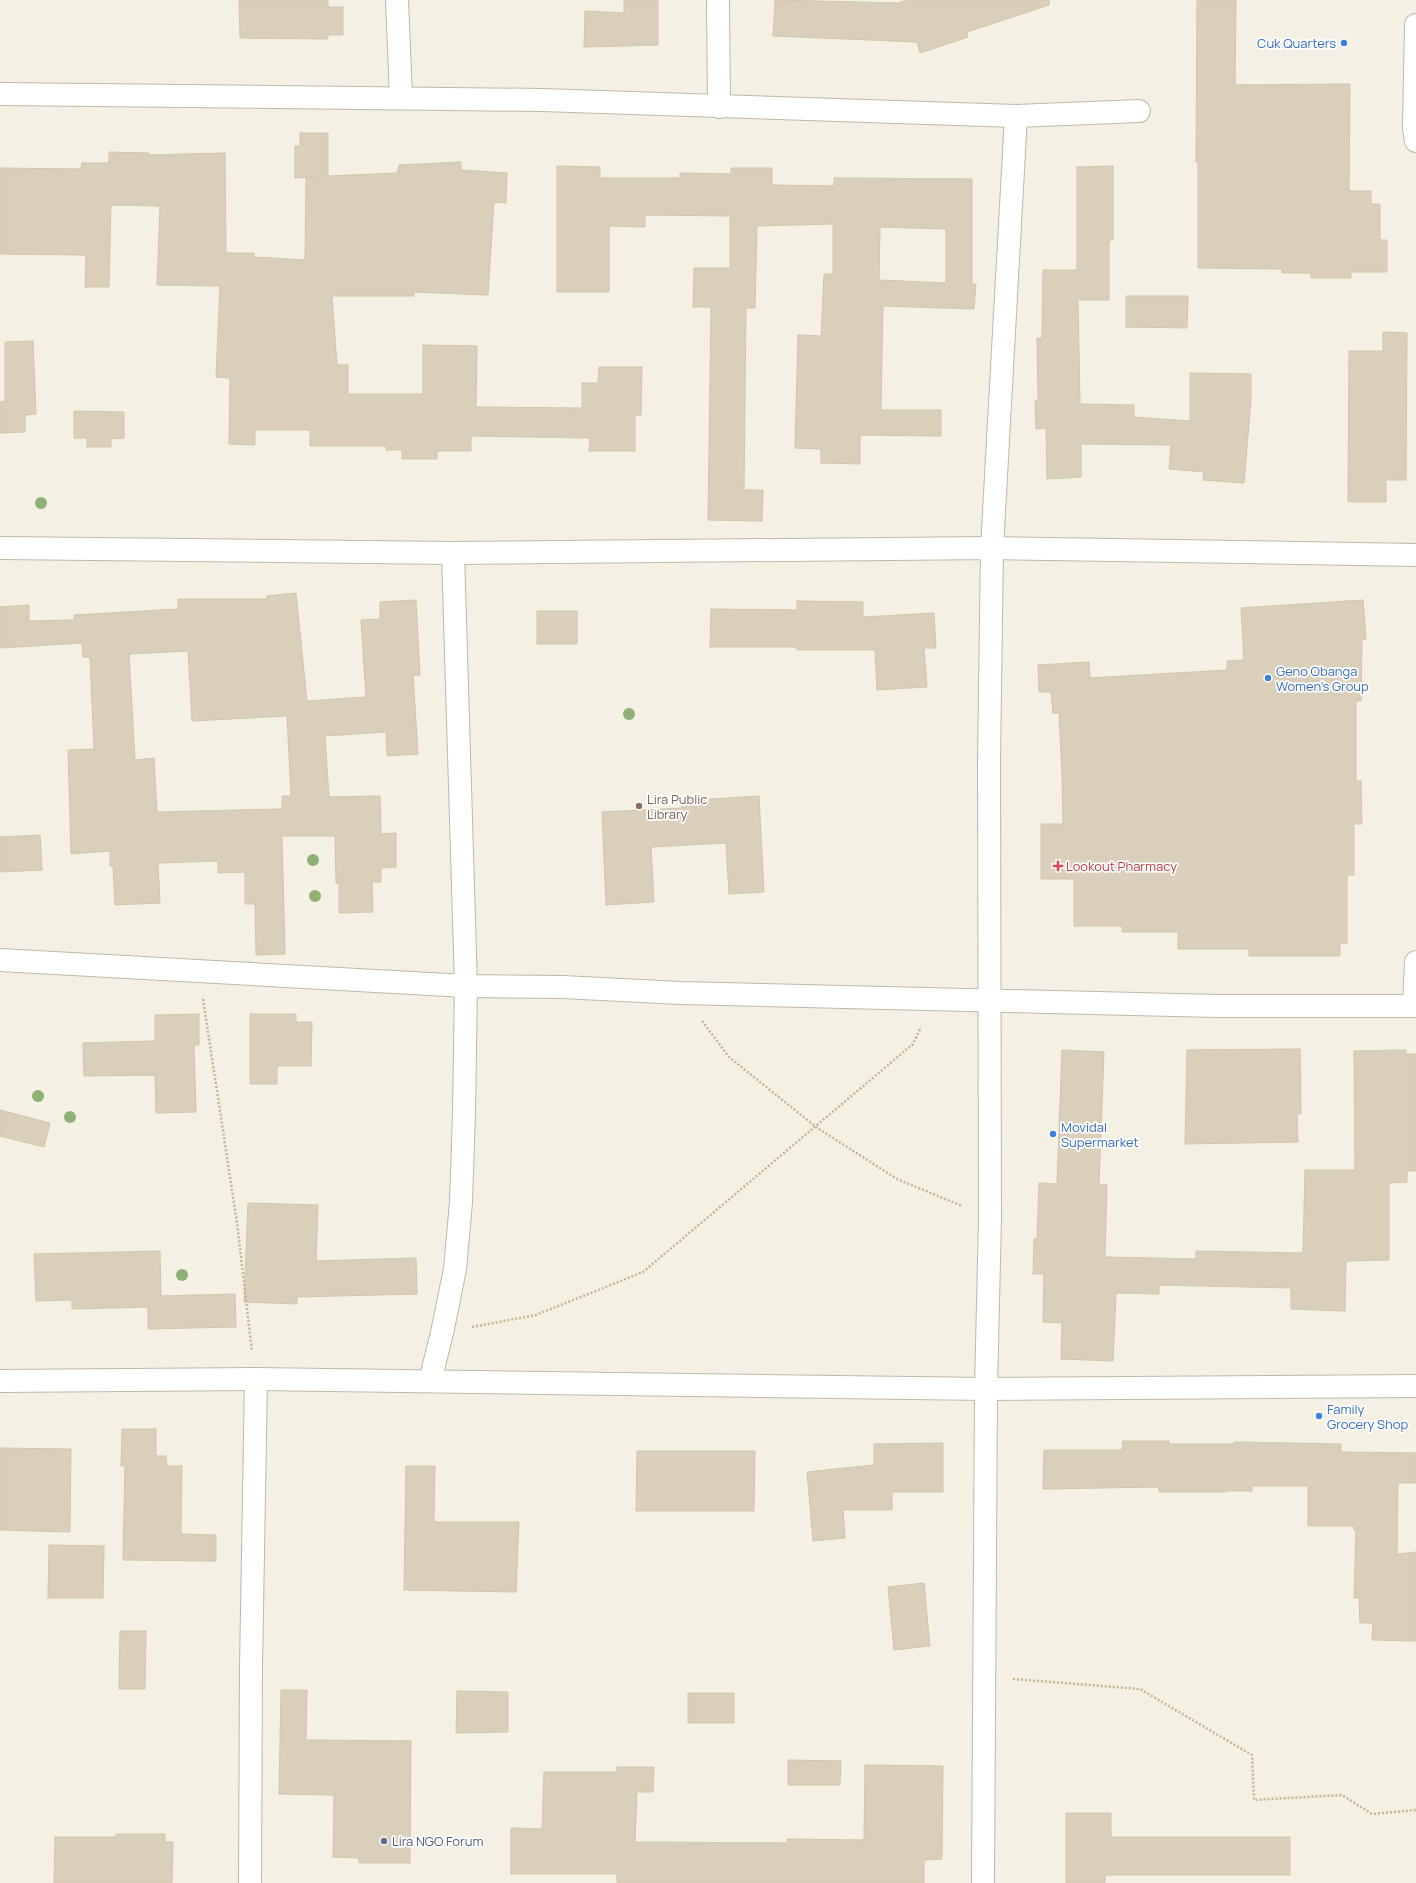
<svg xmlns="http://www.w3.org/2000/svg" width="1416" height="1883" viewBox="0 0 1416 1883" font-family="Manrope,sans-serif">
	<rect width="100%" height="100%" fill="#f4f0e3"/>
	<g fill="#d9cfba" stroke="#d2c5aa" fill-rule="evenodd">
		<path d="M 239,0 L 328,0 L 328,7 L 343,7 L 343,35 L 328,35 L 328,39 L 240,38 Z"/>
		<path d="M 624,0 L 658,0 L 658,45 L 584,47 L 585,11 L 624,13 Z"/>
		<path d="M 775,0 L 898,3 L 908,0 L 1049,0 L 1049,5 L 967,32 L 968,37 L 920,53 L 917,42 L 773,36 Z"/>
		<path d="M 1197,0 L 1236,0 L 1235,85 L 1350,84 L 1349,191 L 1371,191 L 1371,204 L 1380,204 L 1380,240 L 1387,240 L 1387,272 L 1351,272 L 1351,278 L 1311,278 L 1311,273 L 1282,273 L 1282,269 L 1198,268 L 1198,162 L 1196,162 Z"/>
		<path d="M 300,133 L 328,133 L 328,176 L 397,173 L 399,165 L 461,162 L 461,170 L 507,173 L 506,203 L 494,202 L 488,295 L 414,292 L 414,296 L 332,296 L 337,365 L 348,365 L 348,394 L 423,394 L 423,345 L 477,346 L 476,407 L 582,408 L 582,383 L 598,383 L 599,367 L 642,367 L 641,415 L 635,415 L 635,451 L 589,451 L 590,438 L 471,436 L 471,451 L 437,451 L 437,459 L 402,459 L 402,450 L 386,450 L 386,446 L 310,446 L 310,430 L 255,430 L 255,445 L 229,444 L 230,378 L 216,377 L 220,286 L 157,285 L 160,206 L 111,205 L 109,287 L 85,287 L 86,255 L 0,254 L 0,168 L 81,169 L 82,163 L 109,163 L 109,152 L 149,153 L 149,155 L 225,153 L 226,253 L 254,253 L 254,257 L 305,260 L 306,178 L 315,177 L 295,178 L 295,146 L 300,146 Z"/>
		<path d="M 557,166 L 600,167 L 600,178 L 680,178 L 680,173 L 731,174 L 731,168 L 772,168 L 772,185 L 834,186 L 834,178 L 972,179 L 972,284 L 976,284 L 974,309 L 883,306 L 881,410 L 941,410 L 941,436 L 860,435 L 860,464 L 821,463 L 821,449 L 795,448 L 798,335 L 821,336 L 824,274 L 833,274 L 833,224 L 757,226 L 755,308 L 746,308 L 744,490 L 763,490 L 762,521 L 708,520 L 711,307 L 693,307 L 694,268 L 730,268 L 730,216 L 645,215 L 645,227 L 609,226 L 609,292 L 557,292 ZM 880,227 L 946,229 L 946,283 L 879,280 Z"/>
		<path d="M 1113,166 L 1113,240 L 1109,240 L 1109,300 L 1078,300 L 1080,404 L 1134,405 L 1134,417 L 1190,421 L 1190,373 L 1251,374 L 1251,399 L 1244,483 L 1203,480 L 1204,472 L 1169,469 L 1171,445 L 1081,444 L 1081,477 L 1047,479 L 1046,428 L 1036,429 L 1035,401 L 1038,401 L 1037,338 L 1042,338 L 1043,270 L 1077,270 L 1077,167 Z"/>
		<path d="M 1126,296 L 1188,296 L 1187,328 L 1126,327 Z"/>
		<path d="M 1383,332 L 1407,333 L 1406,480 L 1386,480 L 1386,502 L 1348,502 L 1349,351 L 1383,351 Z"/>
		<path d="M 33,341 L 36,414 L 25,415 L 25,432 L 0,433 L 0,402 L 5,401 L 5,342 Z"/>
		<path d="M 74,411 L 124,412 L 124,438 L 111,439 L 111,447 L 87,447 L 87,438 L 74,438 Z"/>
		<path d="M 296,593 L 307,701 L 366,697 L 361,620 L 380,619 L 380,602 L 416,600 L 420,675 L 413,675 L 418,754 L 387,756 L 386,732 L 325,736 L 329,797 L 380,796 L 381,834 L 396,833 L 396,867 L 381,868 L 381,882 L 372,882 L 373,912 L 339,913 L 339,883 L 336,883 L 335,836 L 282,836 L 285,954 L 256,955 L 255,904 L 245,904 L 245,872 L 218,873 L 218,861 L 158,863 L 160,903 L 115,905 L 113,866 L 110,866 L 110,851 L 71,854 L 68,750 L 94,749 L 90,657 L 83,657 L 82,643 L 0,648 L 0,607 L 29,605 L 29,621 L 74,620 L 74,615 L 178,609 L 178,599 L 267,599 L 267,596 ZM 188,651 L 192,721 L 287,716 L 291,796 L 282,796 L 282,809 L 157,812 L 154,758 L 135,760 L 129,654 Z"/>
		<path d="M 1363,600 L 1366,639 L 1362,640 L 1361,701 L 1356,701 L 1356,781 L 1361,781 L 1362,824 L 1354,824 L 1354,875 L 1347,875 L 1347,943 L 1340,943 L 1340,956 L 1249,956 L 1249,949 L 1178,949 L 1178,932 L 1122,932 L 1122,926 L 1074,926 L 1074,879 L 1041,879 L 1041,824 L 1063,824 L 1062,775 L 1059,713 L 1053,713 L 1051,692 L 1039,692 L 1038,665 L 1089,662 L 1090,678 L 1227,670 L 1227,661 L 1244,660 L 1241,608 Z"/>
		<path d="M 797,601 L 863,602 L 863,617 L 934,613 L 936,648 L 924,648 L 927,687 L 877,690 L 875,650 L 797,650 L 797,647 L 710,647 L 711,609 L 797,610 Z"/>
		<rect x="537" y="611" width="40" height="33"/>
		<path d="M 759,796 L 764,892 L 729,894 L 726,843 L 651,847 L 654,902 L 606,905 L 602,812 L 682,808 L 681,801 Z"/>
		<path d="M 40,835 L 42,870 L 0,872 L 0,837 Z"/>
		<path d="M 199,1014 L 199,1045 L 194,1045 L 196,1112 L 156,1113 L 155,1075 L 84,1076 L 83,1043 L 155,1041 L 155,1015 Z"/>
		<path d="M 250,1014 L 296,1014 L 296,1022 L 312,1022 L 311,1066 L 277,1066 L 277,1084 L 250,1084 Z"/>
		<path d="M 1300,1049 L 1301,1114 L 1297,1114 L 1298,1142 L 1185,1144 L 1187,1050 Z"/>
		<path d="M 1062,1050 L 1104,1052 L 1099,1185 L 1107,1185 L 1105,1257 L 1196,1259 L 1196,1251 L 1303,1253 L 1305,1170 L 1355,1170 L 1354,1051 L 1406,1050 L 1406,1054 L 1416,1054 L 1416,1171 L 1407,1171 L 1407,1182 L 1389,1183 L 1389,1260 L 1346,1261 L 1345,1311 L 1291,1309 L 1291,1288 L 1159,1285 L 1159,1294 L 1116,1293 L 1113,1361 L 1061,1359 L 1062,1323 L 1043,1322 L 1044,1274 L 1033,1274 L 1034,1239 L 1037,1239 L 1039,1183 L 1057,1184 Z"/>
		<path d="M 0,1110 L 50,1123 L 44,1147 L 0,1136 Z"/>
		<path d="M 248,1203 L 318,1205 L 316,1261 L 416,1258 L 417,1294 L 297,1297 L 297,1304 L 244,1302 Z"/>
		<path d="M 160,1251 L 161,1296 L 235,1294 L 236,1327 L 148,1329 L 148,1307 L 72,1309 L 72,1300 L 36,1301 L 34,1254 Z"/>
		<path d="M 122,1429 L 156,1429 L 156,1456 L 166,1456 L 167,1466 L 182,1466 L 181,1534 L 216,1535 L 216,1561 L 123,1560 L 125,1465 L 121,1466 Z"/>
		<path d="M 1123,1441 L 1169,1441 L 1169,1444 L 1234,1444 L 1234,1442 L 1341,1444 L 1341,1452 L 1416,1453 L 1416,1483 L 1398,1483 L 1397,1554 L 1416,1552 L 1416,1641 L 1372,1640 L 1373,1623 L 1360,1623 L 1359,1598 L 1354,1598 L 1356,1530 L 1354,1530 L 1354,1526 L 1308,1526 L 1308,1486 L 1252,1486 L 1252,1491 L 1225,1491 L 1225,1492 L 1159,1492 L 1159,1487 L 1043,1489 L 1044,1450 L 1122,1450 Z"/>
		<path d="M 943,1443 L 943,1492 L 892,1492 L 892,1510 L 843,1510 L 845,1538 L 813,1541 L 807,1472 L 874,1465 L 874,1444 Z"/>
		<path d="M 0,1448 L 71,1449 L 70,1532 L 0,1530 Z"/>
		<path d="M 637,1451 L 755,1451 L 754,1511 L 636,1511 Z"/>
		<path d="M 406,1466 L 435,1466 L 434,1522 L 519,1522 L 516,1592 L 404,1590 Z"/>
		<path d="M 49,1545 L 104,1546 L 103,1598 L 48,1598 Z"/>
		<path d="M 924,1583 L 930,1646 L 894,1650 L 888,1587 Z"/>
		<path d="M 120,1631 L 146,1631 L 145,1689 L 119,1689 Z"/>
		<path d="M 281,1690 L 307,1690 L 306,1740 L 411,1741 L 410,1863 L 359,1863 L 359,1858 L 333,1857 L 334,1795 L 279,1794 Z"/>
		<path d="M 457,1691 L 508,1692 L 508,1732 L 456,1733 Z"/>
		<rect x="688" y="1693" width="46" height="30"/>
		<path d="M 788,1760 L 841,1761 L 840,1785 L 788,1785 Z"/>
		<path d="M 865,1765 L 943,1766 L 942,1859 L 924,1860 L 924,1883 L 617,1883 L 617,1874 L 511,1874 L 511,1828 L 542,1829 L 544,1772 L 617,1772 L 617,1767 L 654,1767 L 653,1792 L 637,1792 L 635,1842 L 787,1843 L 787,1839 L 864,1840 Z"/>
		<path d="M 1066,1813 L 1111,1813 L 1111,1837 L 1290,1837 L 1290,1875 L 1105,1875 L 1105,1883 L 1066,1883 Z"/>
		<path d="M 116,1834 L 165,1834 L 165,1842 L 173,1842 L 172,1883 L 54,1883 L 55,1837 L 116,1837 Z"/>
	</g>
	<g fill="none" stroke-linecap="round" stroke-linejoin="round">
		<g stroke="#c0b8a5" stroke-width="24">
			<g id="minor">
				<path d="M 397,0 L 401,97"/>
				<path d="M 718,0 L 719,107"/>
				<path d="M 1416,25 L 1414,128 L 1416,141"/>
				<path d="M 0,94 L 542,100 L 1016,116 L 1139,111"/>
				<path d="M 0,548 L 453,553 L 992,548 L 1416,555"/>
				<path d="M 0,960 L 466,986 L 562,987 L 681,993 L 1217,1006 L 1416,1006"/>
				<path d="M 1414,1006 L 1416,962"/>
				<path d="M 0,1381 L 256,1379 L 986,1389 L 1416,1386"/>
				<path d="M 430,1381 L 442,1333 L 455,1269 L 461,1202 L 464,1113 L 466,986 L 453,553"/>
				<path d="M 250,1883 L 251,1668 L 256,1379"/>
				<path d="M 983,1883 L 986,1389 L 990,1218 L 989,761 L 992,548 L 1016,116"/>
			</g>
		</g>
		<g stroke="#c3b694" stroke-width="2.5" stroke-dasharray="2 2" stroke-linecap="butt">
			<path d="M 203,999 L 237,1223 L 252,1351"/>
			<path d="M 702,1021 L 729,1057 L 816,1127 L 897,1179 L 962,1206"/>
			<path d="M 472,1327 L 536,1315 L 643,1272 L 913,1044 L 921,1027"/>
			<path d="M 1013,1679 L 1140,1689 L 1252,1755 L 1254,1800 L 1342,1795 L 1372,1814 L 1416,1810"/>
		</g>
		<use href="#minor" stroke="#fff" stroke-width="22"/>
	</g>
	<g fill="#8fb178">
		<circle cx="41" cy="503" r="6"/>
		<circle cx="629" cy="714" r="6"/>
		<circle cx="313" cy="860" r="6"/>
		<circle cx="315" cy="896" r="6"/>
		<circle cx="38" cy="1096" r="6"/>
		<circle cx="70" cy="1117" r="6"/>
		<circle cx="182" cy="1275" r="6"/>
	</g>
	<g fill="#3f7fe0" stroke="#fff" stroke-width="1.5">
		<circle cx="1344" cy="43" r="4"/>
		<circle cx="1268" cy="678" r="4"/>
		<circle cx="1053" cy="1134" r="4"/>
		<circle cx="1319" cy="1416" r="4"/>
	</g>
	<circle fill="#8d6e63" stroke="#fff" stroke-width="1.5" cx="639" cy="806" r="4"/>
	<path fill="#e0444e" stroke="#fff" stroke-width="1.5" d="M1056 860h4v4h4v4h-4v4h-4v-4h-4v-4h4z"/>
	<circle fill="#5c6f8a" stroke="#fff" stroke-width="1.5" cx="384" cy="1841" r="4"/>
	<g text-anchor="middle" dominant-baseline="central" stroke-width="3.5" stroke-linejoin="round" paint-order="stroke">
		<g font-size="13" fill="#366cbe" stroke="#fff" text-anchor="start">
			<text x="1336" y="43" text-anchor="end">Cuk Quarters</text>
			<text x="1276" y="671">Geno Obanga<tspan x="1276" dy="15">Women's Group</tspan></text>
			<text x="1061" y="1127">Movidal<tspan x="1061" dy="15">Supermarket</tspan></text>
			<text x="1327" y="1409">Family<tspan x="1327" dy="15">Grocery Shop</tspan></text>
		</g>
		<g font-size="13" fill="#785e54" stroke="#fff" text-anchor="start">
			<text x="647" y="799">Lira Public<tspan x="647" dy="15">Library</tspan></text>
		</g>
		<g font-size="13" fill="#be3a42" stroke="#fff" text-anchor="start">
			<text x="1066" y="866">Lookout Pharmacy</text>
		</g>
		<g font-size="13" fill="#4e5e75" stroke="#fff" text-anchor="start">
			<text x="392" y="1841">Lira NGO Forum</text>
		</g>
	</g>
</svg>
